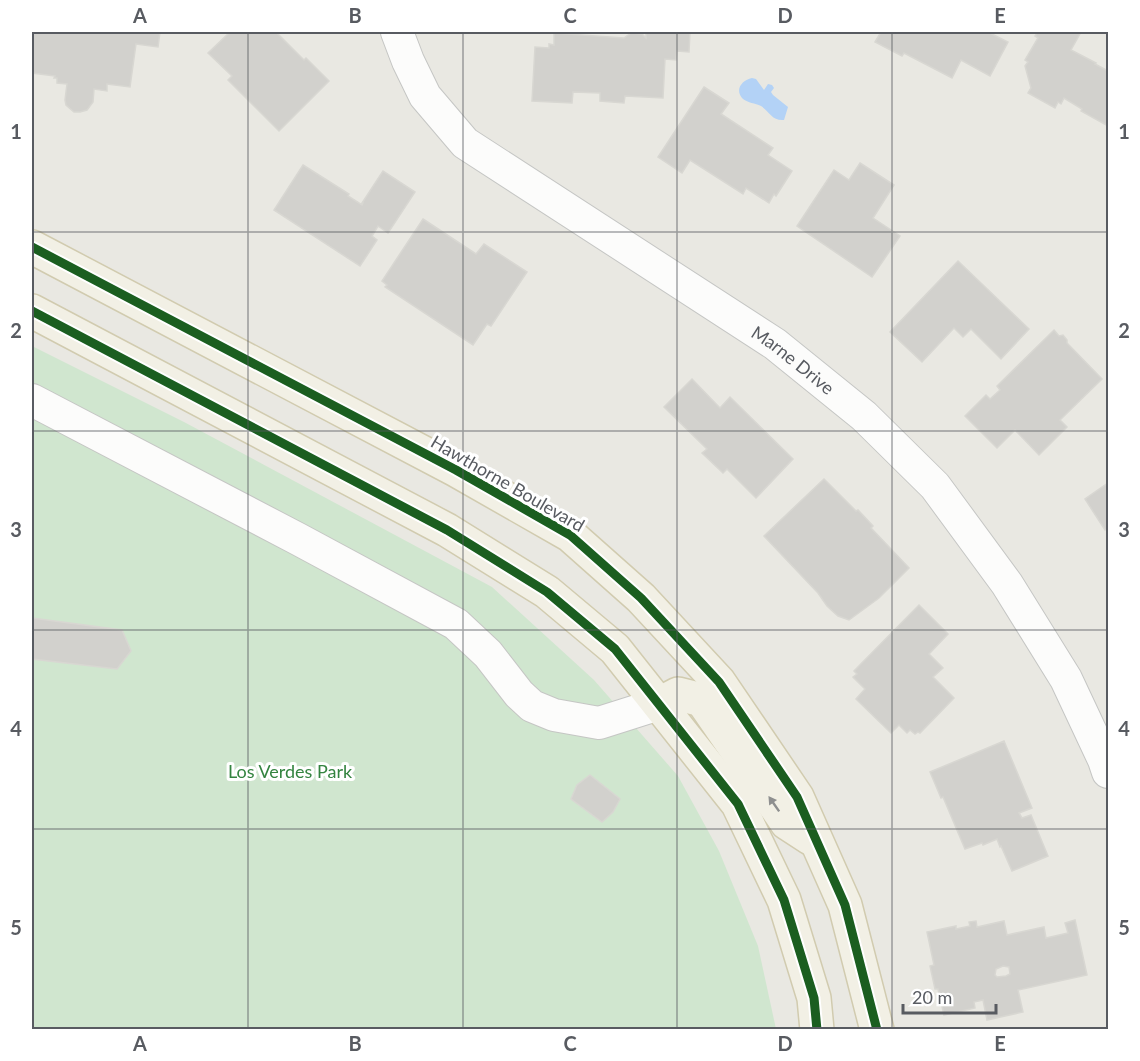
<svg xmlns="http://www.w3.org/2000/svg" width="1140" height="1061" viewBox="0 0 1140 1061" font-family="Lato,sans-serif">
	<rect width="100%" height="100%" fill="#e9e8e2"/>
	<path fill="#d0e6cf" d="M 32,346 L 184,422 L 492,587 L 594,680 L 678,776 L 719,851 L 758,946 L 776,1029 L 32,1029 Z"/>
	<path fill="#b3d2f6" d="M 752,78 L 756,79 L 764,90 L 768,84 L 772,85 L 774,88 L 771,92 L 773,95 L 788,107 L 784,120 C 772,121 770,112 761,106 C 755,103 748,103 743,99 C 734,90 742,80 752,78 Z"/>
	<g fill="#d2d1cd" stroke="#d8d7d2" stroke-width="1.5" fill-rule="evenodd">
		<path d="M 32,32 L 160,32 L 158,47 L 136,44 L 130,87 L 107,84 L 107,91 L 94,89 L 93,102 L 87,110 L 80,112 L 74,112 L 66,105 L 65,100 L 67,84 L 57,83 L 57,78 L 54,78 L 55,76 L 32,73 Z"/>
		<path d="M 230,32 L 281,32 L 278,34 L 304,60 L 306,58 L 329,81 L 279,131 L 228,80 L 232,76 L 208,53 Z"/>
		<path d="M 646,32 L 690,32 L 689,52 L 677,51 L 676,60 L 665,59 L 663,98 L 625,96 L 624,103 L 600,101 L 600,93 L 573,92 L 572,103 L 532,101 L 535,47 L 549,48 L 549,44 L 554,45 L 554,33 L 624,38 L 631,33 L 642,34 L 646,38 Z"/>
		<path d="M 881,32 L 988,32 L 1008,42 L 990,76 L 961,60 L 952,78 L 904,53 L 902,56 L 875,42 Z"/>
		<path d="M 1038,32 L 1081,32 L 1071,50 L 1096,63 L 1095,64 L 1108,71 L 1108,126 L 1081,111 L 1082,109 L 1064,98 L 1061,104 L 1058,102 L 1055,108 L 1028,93 L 1031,88 L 1025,66 L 1028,62 L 1025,60 L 1038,38 L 1035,36 Z"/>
		<path d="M 704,87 L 729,103 L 721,114 L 773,148 L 768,155 L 792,171 L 776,196 L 774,194 L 769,203 L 746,188 L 743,194 L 690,160 L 682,173 L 658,157 Z"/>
		<path d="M 860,163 L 894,185 L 873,218 L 900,236 L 872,277 L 797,226 L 834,170 L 849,180 Z"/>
		<path d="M 303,165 L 349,194 L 348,196 L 362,205 L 363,203 L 362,203 L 383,171 L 415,192 L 388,233 L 378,226 L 372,236 L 377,240 L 360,266 L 274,210 Z"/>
		<path d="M 423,219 L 476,254 L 484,244 L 527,272 L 491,326 L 487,324 L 473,345 L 385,287 L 387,285 L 382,281 Z"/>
		<path d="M 958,261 L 1029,329 L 1001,359 L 971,329 L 963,337 L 954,328 L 922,362 L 890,332 Z"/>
		<path d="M 1054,330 L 1059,336 L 1063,335 L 1067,340 L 1067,343 L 1102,379 L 1060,420 L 1067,427 L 1039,455 L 1015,430 L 997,448 L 965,416 L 986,395 L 990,399 L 1000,390 L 997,386 Z"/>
		<path d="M 692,379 L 720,408 L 730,397 L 793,459 L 756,498 L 727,469 L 723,473 L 702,453 L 707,449 L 664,407 Z"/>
		<path d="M 824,479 L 856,511 L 858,510 L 873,526 L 871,528 L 909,568 L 879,598 L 849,620 L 838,616 L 827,606 L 818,593 L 764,536 Z"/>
		<path d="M 1108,483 L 1108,528 L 1105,530 L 1085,499 Z"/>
		<path d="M 919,605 L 948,634 L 929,654 L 943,668 L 933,677 L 954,698 L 920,733 L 918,732 L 915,734 L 910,730 L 907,733 L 899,725 L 891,733 L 856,699 L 865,689 L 853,677 L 857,674 L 854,671 Z"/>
		<path d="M 32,618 L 122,630 L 131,651 L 117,669 L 32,659 Z"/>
		<path d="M 1004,741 L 1032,808 L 1019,813 L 1022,818 L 1031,815 L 1048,856 L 1012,871 L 1001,846 L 1000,847 L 997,839 L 983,845 L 982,843 L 965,849 L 943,797 L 941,798 L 930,772 Z"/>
		<path d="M 590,775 L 620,799 L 613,812 L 602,822 L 571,799 L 577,785 Z"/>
		<path d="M 1075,920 L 1087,975 L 1018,990 L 1023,1012 L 987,1020 L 983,1000 L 974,1002 L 975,1008 L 944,1015 L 938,989 L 935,989 L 930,966 L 934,965 L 927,932 L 956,926 L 956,929 L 970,926 L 969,922 L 976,921 L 977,927 L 1004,921 L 1007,935 L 1044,927 L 1046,938 L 1068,933 L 1065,923 ZM 1003,966 L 1009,967 L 1010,974 L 1006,976 L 997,977 L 995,975 L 996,969 Z"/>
	</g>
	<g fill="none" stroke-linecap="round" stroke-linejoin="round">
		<g stroke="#c5c6c4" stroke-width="34">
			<g id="minor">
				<path id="s1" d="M 397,32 L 408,61 L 425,96 L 465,143 L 775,344 L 864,416 L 935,486 L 1007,584 L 1066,679 L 1104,760 L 1108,772"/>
				<path d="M 32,400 L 298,539 L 456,624 L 488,654 L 519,694 L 532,706 L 554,715 L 599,723 L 659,704"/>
			</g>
		</g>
		<g stroke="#d1cbaf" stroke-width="36">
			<g id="major">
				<path d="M 32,247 L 456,470 L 570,535 L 641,598 L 719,682 L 797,797 L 845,905 L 877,1030"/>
				<path d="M 32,311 L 447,530 L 547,592 L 615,649 L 738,804 L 784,900 L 814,998 L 817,1030"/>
				<path d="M 659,704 L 678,694 L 702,700 L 787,823 L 810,838"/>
			</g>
		</g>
		<use href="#minor" stroke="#fcfcfb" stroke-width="32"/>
		<use href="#major" stroke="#f2f0e5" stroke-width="33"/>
		<g stroke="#fff" stroke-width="13">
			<g id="cycleway">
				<path d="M 32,247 L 456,470 L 570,535 L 641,598 L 719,682 L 797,797 L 845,905 L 877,1030"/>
				<path d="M 32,311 L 447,530 L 547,592 L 615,649 L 738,804 L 784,900 L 814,998 L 817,1030"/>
			</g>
		</g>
		<use href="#cycleway" stroke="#1b5e20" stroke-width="9"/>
	</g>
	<defs><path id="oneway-solid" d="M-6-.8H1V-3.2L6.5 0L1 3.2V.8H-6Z" transform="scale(1.5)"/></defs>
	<use fill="#8e8f8f" href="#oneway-solid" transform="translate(774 804) rotate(-125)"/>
	<path fill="none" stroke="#585b61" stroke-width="1.5" stroke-opacity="0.55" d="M 248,32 L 248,1030M 463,32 L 463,1030M 677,32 L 677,1030M 892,32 L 892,1030M 32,232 L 1108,232M 32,431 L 1108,431M 32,630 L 1108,630M 32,829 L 1108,829"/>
	<g text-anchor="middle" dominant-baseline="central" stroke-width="6" stroke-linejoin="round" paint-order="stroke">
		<g font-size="18" fill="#585b61" stroke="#fff">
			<text stroke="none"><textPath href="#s1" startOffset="525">Marne Drive</textPath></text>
			<text transform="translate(508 483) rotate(30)">Hawthorne Boulevard</text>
		</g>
		<g font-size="18" fill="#348440" stroke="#fff">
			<text x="290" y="771">Los Verdes Park</text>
		</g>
	</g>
	<rect width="1140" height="1061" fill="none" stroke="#ffffff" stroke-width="66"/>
	<path d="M903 1004v9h93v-9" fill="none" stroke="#585b61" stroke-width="3"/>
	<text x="912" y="1004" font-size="18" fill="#585b61" stroke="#ffffff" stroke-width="4.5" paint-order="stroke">20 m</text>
	<rect x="33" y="33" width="1074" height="995" fill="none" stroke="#585b61" stroke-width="2"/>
	<g font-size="20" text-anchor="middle" font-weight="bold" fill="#585b61">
		<text x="140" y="23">A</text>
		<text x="355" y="23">B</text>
		<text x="570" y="23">C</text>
		<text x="785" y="23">D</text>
		<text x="1000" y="23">E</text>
		<text x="16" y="139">1</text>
		<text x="1124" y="139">1</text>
		<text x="16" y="338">2</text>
		<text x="1124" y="338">2</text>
		<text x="16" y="537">3</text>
		<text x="1124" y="537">3</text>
		<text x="16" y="736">4</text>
		<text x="1124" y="736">4</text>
		<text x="16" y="935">5</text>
		<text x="1124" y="935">5</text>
		<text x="140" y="1051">A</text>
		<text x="355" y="1051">B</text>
		<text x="570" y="1051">C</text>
		<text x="785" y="1051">D</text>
		<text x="1000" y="1051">E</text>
	</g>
</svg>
